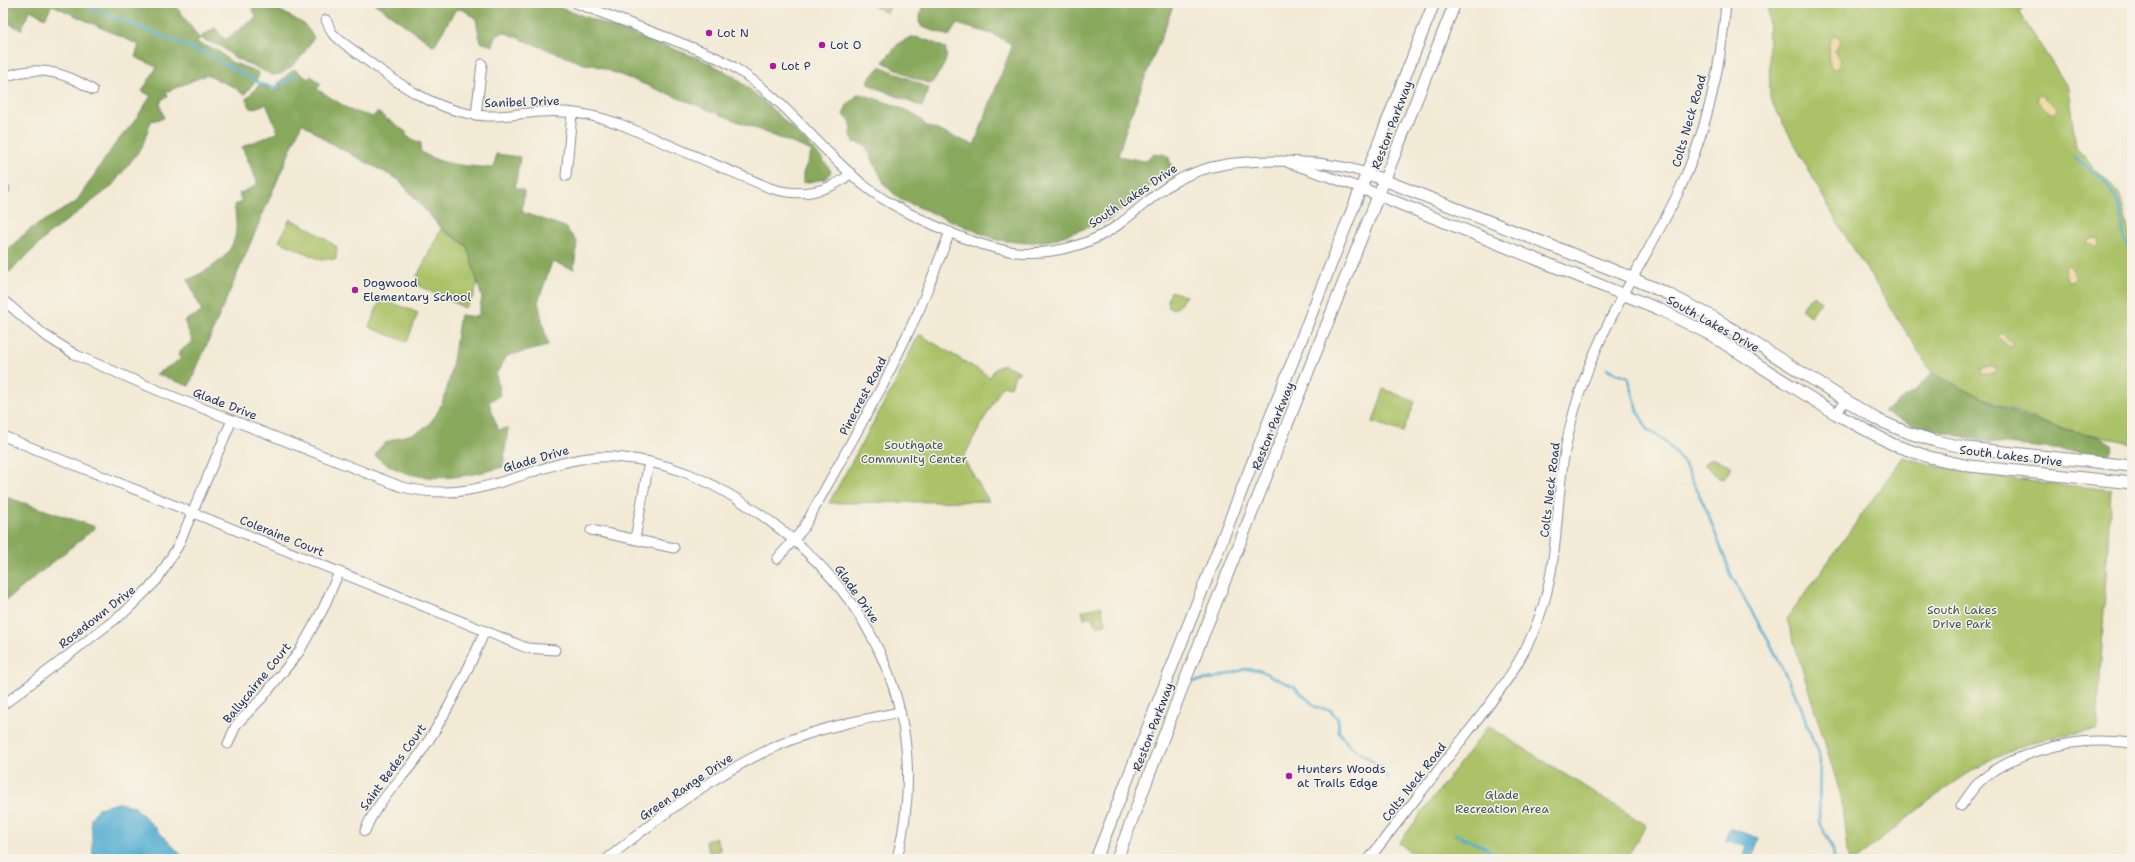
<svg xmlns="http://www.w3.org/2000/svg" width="2135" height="862" viewBox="0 0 2135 862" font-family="'Shantell Sans',sans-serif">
	<rect width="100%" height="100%" fill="#f7f3e8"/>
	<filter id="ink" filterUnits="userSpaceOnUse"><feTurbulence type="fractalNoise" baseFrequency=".025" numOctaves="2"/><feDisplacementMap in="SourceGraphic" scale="8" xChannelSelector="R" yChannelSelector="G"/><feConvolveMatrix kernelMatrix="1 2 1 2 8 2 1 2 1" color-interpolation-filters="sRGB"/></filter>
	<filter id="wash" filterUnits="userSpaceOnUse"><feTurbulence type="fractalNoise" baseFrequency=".012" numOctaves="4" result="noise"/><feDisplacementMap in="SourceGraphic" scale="16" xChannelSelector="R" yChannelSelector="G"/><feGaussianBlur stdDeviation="0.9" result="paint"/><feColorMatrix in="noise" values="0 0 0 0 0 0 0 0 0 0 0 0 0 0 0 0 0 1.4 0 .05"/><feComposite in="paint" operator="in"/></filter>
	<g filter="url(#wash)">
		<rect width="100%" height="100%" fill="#f3ead5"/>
		<g fill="#abc267" stroke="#637862">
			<path d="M 874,3 L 892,3 L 887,13 L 873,6 Z"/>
			<path d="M 1768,3 L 2029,3 L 2019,12 L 2068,88 L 2076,148 L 2119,193 L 2132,244 L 2132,443 L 2055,427 L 1974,394 L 1932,373 L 1838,224 L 1770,99 Z"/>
			<path d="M 290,219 L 311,229 L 337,247 L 336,259 L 321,260 L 279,241 Z"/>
			<path d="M 441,229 L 467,246 L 478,282 L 474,295 L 465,308 L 419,286 L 417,276 Z"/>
			<path d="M 1171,291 L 1186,296 L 1178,307 L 1172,309 L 1169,308 L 1168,300 Z"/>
			<path d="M 1813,295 L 1821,302 L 1810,316 L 1801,309 Z"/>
			<path d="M 381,298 L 418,313 L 407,342 L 369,327 Z"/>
			<path d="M 919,334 L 990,377 L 995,369 L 1004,364 L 1020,372 L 1015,375 L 1011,387 L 1003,385 L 963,458 L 989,501 L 829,503 L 893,387 Z"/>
			<path d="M 1384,389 L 1415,402 L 1403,432 L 1373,422 Z"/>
			<path d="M 1903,457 C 1970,477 2041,482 2111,490 L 2097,730 C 2076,733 2055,735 2034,742 C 1966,763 1912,816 1857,859 L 1848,859 L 1841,796 L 1787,619 Z"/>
			<path d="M 1710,458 L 1730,465 L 1732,468 L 1723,479 L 1719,478 L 1704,464 Z"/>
			<path d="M 1101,606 L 1106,624 L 1096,626 L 1091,616 L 1084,618 L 1082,611 Z"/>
			<path d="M 1488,726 L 1646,825 L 1626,859 L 1420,859 L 1399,843 Z"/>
			<path d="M 716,837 L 721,850 L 710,854 L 705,841 Z"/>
		</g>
		<g fill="#88a85c" stroke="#526c5d">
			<path d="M 3,3 L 122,3 L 127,5 L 128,3 L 174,3 L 199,38 L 215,28 L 225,40 L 257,17 L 252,9 L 255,3 L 273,3 L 272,6 L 304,24 L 314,37 L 302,56 L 291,67 L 281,74 L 273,75 L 235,58 L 221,46 L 199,38 L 197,43 L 217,50 L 231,62 L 258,72 L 259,76 L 244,95 L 234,87 L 206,75 L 166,92 L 168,97 L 162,99 L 160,105 L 164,118 L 151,121 L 142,147 L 111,187 L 49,234 L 11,271 L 3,274 L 3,254 L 30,229 L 76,202 L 115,144 L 133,123 L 151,96 L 142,91 L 157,67 L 135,57 L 139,45 L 52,5 L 45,18 L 30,10 L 21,30 L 3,20 Z"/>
			<path d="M 374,3 L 547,3 L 701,59 C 712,65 723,70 733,76 C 749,87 827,157 831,172 L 825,179 L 803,183 L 803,173 L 812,151 L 641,83 L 597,66 L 584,64 L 503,32 L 494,38 L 493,46 L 480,42 L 476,19 L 464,10 L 456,9 L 434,46 Z"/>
			<path d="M 923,3 L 1174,3 C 1156,54 1132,104 1118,156 L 1144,161 L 1152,155 L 1162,153 L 1169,158 L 1171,165 L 1168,172 L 1109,220 L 1052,240 L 1026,243 L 997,240 L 899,199 L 885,185 L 865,145 L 854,142 L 851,135 L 851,122 L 843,115 L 847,105 L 858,94 L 864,95 C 878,100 919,111 925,125 L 974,145 L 1011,49 L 1010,43 L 992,34 L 957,24 L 949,36 L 922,27 L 919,22 Z"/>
			<path d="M 911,37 C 923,37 934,43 945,48 C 951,61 938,73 931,84 L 911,77 L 883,62 L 899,43 Z"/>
			<path d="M 880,66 L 929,88 L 922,107 L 870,85 L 868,80 Z"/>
			<path d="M 294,69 L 308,79 L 311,76 L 321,84 L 317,89 L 352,111 L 373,117 L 377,112 L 406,132 L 406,136 L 421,143 L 420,151 C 441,166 469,166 494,168 L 496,154 L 520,157 L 515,187 L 524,191 L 522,212 L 565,227 L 577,242 L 574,269 L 552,262 L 538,302 L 548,346 L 507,356 L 496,374 L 500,395 L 489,402 L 498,430 L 508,428 L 503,467 C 460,479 413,487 375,456 C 384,433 413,440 428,425 C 452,401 454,347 460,315 L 478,317 L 482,298 L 467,246 L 441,228 L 399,180 L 327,141 L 302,123 L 189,386 L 156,374 L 181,359 L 178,352 L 193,342 L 184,321 L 202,312 L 188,280 C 224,262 243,249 234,205 L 242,202 L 239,194 L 257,185 L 257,181 L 242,147 L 278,132 L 266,104 L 251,109 L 246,99 L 260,84 L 273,91 L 282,87 L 278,83 Z"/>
			<path d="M 1932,373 C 1972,393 2012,414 2055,427 C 2075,433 2096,432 2113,445 L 2109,455 L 1988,442 L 1915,426 L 1883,412 L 1913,392 Z"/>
			<path d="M 3,496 L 96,527 L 3,603 Z"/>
		</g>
		<g fill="#eeda9e" stroke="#84847e">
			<path d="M 1837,35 L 1841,40 L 1834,51 L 1841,61 L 1836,70 L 1830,66 L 1829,44 L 1833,36 Z"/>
			<path d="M 2040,95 L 2057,107 L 2056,113 L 2050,113 L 2038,102 L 2037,97 Z"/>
			<path d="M 2098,238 L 2099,245 L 2096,248 L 2087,242 L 2088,239 Z"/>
			<path d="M 2068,265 L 2072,269 L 2076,279 L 2074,281 L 2067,280 L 2064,268 Z"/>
			<path d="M 2000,333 L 2005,335 L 2008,340 L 2013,343 L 2013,346 L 2009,347 L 1998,337 Z"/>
			<path d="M 1991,366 L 1996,367 L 1997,371 L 1990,374 L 1981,374 L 1982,369 Z"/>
		</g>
		<g fill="#54afd2" stroke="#386f98">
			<path d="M 119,803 L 135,807 L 185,859 L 93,859 L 91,819 L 98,808 Z"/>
			<path d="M 1729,828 L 1759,838 L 1752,858 L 1744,855 L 1747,847 L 1725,840 Z"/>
		</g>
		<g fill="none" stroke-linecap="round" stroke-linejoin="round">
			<g stroke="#54afd2" stroke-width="2.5">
				<path d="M 79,3 L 209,55 L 261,84 L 274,88 L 287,82 L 296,74"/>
				<path d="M 2075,158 L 2101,177 L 2115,197 L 2119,208 L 2124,237 L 2132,253"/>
				<path d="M 1607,369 L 1628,377 L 1639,414 L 1648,430 L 1663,439 L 1684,463 L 1706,509 L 1732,577 L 1772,647 L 1801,707 L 1820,760 L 1819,821 L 1833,849 L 1834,859"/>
				<path d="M 1190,682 L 1215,678 L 1246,669 L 1259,670 L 1294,687 L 1316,707 L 1330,710 L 1338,719 L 1339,732 L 1349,745 L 1382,768 L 1388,779"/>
				<path d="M 1455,834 L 1488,849 L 1501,859"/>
			</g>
		</g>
	</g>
	<g filter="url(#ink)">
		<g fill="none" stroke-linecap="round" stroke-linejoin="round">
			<g stroke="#878c9a" stroke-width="11">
				<g id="minor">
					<path d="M 576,3 C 607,15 637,26 668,38 C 693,48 719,56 741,72 C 788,103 822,152 866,187 C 888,204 914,216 940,228 C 964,239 990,249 1016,252 C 1051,255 1090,246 1118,225 C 1136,212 1152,196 1171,184 C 1207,162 1243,161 1283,161 C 1313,162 1338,164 1366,173"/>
					<path d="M 326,20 L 332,33 L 342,42 C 386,74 429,112 486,116 C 504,117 522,113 540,112 C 567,110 595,115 620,124 L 770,188 C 798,197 828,194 851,173"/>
					<path d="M 3,78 C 34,64 65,72 93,90"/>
					<path d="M 476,115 L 482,64"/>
					<path d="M 1289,163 L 1361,188"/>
					<path d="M 566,176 L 572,113"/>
					<path d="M 3,186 L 5,189"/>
					<path d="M 3,300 L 43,334 L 76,355 L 164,393 L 402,487 C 424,492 446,494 468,490 C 518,482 562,454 615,457 C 670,461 709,480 754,510 C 873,590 933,717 897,859"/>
					<path d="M 1836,414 L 1846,400"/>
					<path d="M 3,436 L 527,648 L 555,650"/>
					<path d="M 591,530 L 674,548"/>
					<path d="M 635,539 L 649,462"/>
					<path d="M 777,559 L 803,529 L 884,383 L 920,308 L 950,232"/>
					<path d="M 3,705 L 126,611 L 157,580 L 178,546 L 232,420"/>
					<path d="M 228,744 L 236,725 L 262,698 L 299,652 L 323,609 L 339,572"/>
					<path d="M 1961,806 C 1968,797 1974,785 1984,778 C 2012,755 2065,740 2102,741 C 2112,741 2122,742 2132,743"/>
					<path d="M 365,831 C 376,801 401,781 419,755 C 446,716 466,675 485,631"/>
					<path d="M 607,859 C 665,812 726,765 796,738 C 829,726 865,719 900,712"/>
					<path d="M 1369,859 C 1398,821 1428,784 1457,746 C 1491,703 1527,660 1543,606 C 1556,564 1556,522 1561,479 C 1565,440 1576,400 1590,364 C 1614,304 1651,250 1679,191 C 1706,133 1721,67 1726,3"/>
				</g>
			</g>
			<g stroke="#878c9a" stroke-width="13">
				<g id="major">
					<path d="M 1366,173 L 1618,272 L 1670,295 L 1713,317 L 1876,419 L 1906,432 L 1935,441 L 1968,448 L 2132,466"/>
					<path d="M 1361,188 L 1659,309 L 1711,335 L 1836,414 L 1894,445 L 1929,457 L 1969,466 L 2132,483"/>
					<path d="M 1096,859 L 1434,3"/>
					<path d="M 1117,859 L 1184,683 L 1455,3"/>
				</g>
			</g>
			<use href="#minor" stroke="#fff" stroke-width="9"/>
			<use href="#major" stroke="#fff" stroke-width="11"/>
		</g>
	</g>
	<g fill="#b5179e" stroke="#f7f3e8" stroke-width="1.5">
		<circle cx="709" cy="33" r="4"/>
		<circle cx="822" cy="45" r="4"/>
		<circle cx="773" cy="66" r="4"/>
		<circle cx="355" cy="290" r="4"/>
		<circle cx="1289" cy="776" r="4"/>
	</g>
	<g text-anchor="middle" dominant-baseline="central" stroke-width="3" stroke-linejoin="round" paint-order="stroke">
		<g font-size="12" fill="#1b2f5e" stroke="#f7f3e8" text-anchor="start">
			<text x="717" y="33">Lot N</text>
			<text x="830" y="45">Lot O</text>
			<text x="781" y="66">Lot P</text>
			<text x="363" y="283">Dogwood<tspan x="363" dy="14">Elementary School</tspan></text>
			<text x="1297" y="769">Hunters Woods<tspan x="1297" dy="14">at Trails Edge</tspan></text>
		</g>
		<g font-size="12" fill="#1b2f5e" stroke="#f7f3e8">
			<text transform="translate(522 102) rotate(-2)">Sanibel Drive</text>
			<text transform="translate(1689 121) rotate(-74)">Colts Neck Road</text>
			<text transform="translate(1392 125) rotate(-69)">Reston Parkway</text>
			<text transform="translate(1133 196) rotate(-34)">South Lakes Drive</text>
			<text transform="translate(1713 324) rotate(29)">South Lakes Drive</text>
			<text transform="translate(863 396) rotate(-62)">Pinecrest Road</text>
			<text transform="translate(225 404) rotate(21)">Glade Drive</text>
			<text transform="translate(1273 426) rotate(-68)">Reston Parkway</text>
			<text transform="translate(2011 456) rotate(7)">South Lakes Drive</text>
			<text transform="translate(536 459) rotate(-16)">Glade Drive</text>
			<text transform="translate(1550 490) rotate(-83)">Colts Neck Road</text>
			<text transform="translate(282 536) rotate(22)">Coleraine Court</text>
			<text transform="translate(857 594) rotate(55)">Glade Drive</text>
			<text transform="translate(97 617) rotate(-38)">Rosedown Drive</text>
			<text transform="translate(257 683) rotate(-51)">Ballycairne Court</text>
			<text transform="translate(1153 727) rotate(-69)">Reston Parkway</text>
			<text transform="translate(393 767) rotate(-54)">Saint Bedes Court</text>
			<text transform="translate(1414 782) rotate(-52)">Colts Neck Road</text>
			<text transform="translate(686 787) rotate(-34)">Green Range Drive</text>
		</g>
		<g font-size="12" fill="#3f5460" stroke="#f7f3e8">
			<text x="914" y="445">Southgate<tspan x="914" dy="14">Community Center</tspan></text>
			<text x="1962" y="610">South Lakes<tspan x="1962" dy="14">Drive Park</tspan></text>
			<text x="1502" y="795">Glade<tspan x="1502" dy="14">Recreation Area</tspan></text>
		</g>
	</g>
	<rect width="2135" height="862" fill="none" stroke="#f7f3e8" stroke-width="16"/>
</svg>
